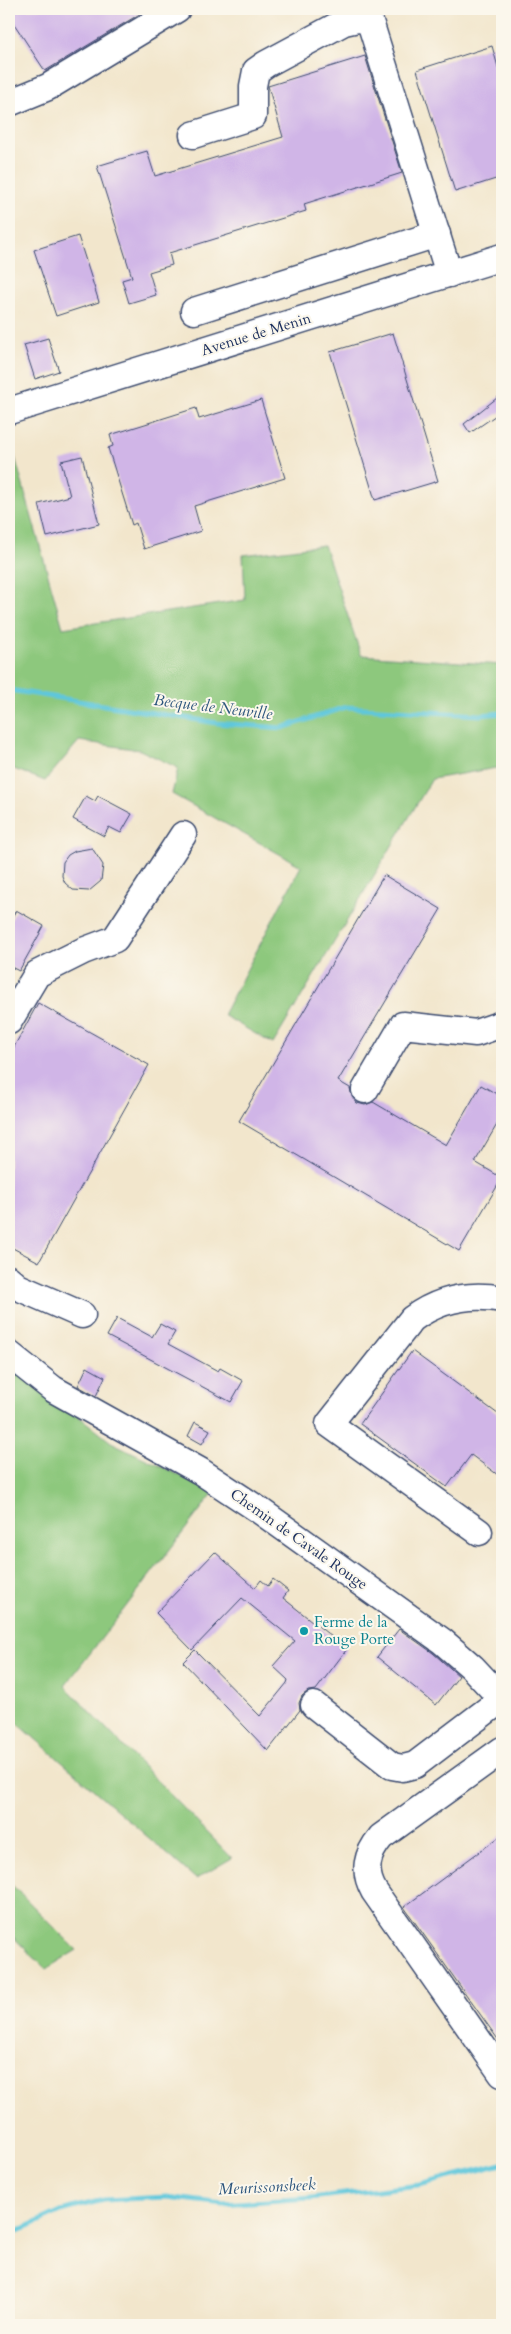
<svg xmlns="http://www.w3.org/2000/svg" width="511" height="2334" viewBox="0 0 511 2334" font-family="Cardo,serif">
	<rect width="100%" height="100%" fill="#fbf7ec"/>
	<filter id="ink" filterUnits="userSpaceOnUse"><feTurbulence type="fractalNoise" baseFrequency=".02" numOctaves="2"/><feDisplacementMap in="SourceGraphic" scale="10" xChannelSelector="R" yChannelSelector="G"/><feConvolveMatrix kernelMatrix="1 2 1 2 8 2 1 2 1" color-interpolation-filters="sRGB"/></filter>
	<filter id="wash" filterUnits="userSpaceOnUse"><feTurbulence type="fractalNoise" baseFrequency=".0096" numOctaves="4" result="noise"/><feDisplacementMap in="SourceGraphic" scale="20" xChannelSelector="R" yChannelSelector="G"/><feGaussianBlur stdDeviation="1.12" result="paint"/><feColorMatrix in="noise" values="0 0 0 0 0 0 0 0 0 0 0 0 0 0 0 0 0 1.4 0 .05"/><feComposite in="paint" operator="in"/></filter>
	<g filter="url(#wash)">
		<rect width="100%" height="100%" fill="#f2e6cc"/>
		<g fill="#8dc87d" stroke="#547c6e">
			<path d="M 9,436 L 63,628 L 245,600 L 243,555 L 324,545 L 361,655 L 502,665 L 502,767 L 432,779 L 273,1044 L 223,1015 L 301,866 L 172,794 L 178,768 L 140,750 L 79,741 L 45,781 L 9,767 Z"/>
			<path d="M 9,1361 L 111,1442 L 214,1492 L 65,1686 L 232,1858 L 196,1879 L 16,1722 L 9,1692 Z"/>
			<path d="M 9,1882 L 77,1950 L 46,1969 L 9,1933 Z"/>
		</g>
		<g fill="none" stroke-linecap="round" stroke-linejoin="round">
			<g stroke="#5fc7db" stroke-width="5">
				<path d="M 9,690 L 217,723 L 282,728 L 346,707 L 480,715 L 502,713"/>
				<path d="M 9,2240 L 16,2232 L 61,2211 L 103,2200 L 167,2197 L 223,2204 L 311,2198 L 419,2185 L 502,2164"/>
			</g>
		</g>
		<g id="blocks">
			<g fill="#d0b5e7">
				<path d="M 9,9 L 148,9 L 45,71 L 9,16 Z"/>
				<path d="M 492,46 L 502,81 L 502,177 L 455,192 L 417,70 Z"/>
				<path d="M 365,56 L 402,173 L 304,204 L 306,211 L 169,253 L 172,265 L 149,272 L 156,295 L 129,303 L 122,280 L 132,277 L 97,166 L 147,151 L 155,176 L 283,137 L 268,86 Z"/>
				<path d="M 78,236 L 99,302 L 56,316 L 34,250 Z"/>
				<path d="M 393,333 L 438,481 L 375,500 L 330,352 Z"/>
				<path d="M 48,338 L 59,371 L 35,379 L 24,345 Z"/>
				<path d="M 502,394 L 502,411 L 470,433 L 464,424 Z"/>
				<path d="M 261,400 L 285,478 L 194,506 L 201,531 L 144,549 L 136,523 L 132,525 L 108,448 L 113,446 L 110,435 L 196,408 L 199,419 Z"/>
				<path d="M 82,456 L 99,524 L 47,537 L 39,504 L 70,496 L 61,461 Z"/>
				<path d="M 86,796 L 95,801 L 98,796 L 132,814 L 121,833 L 109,827 L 104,836 L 73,819 Z"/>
				<path d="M 92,848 L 103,865 L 101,881 L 89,891 L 73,890 L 65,883 L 62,876 L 63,862 L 68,855 L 75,851 Z"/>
				<path d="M 384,875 L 441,909 L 338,1081 L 350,1088 L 352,1097 L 357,1103 L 365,1105 L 373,1102 L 446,1145 L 481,1085 L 502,1097 L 502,1116 L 475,1162 L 502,1178 L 459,1251 L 239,1121 Z"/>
				<path d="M 16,910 L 44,926 L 19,971 L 9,966 L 9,923 Z"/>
				<path d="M 38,1003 L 149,1065 L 39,1262 L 9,1246 L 9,1056 Z"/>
				<path d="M 117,1318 L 152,1337 L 160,1324 L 175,1332 L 168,1344 L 218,1371 L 220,1368 L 243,1381 L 231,1402 L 107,1336 Z"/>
				<path d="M 412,1351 L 502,1417 L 502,1478 L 471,1455 L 447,1487 L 360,1424 Z"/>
				<path d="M 87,1367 L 105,1377 L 96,1396 L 78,1386 Z"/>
				<path d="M 195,1422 L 210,1430 L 202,1444 L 188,1436 Z"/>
				<path d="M 215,1552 L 255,1588 L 261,1580 L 268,1586 L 273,1579 L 288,1591 L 283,1598 L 347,1649 L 316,1690 L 308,1691 L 302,1696 L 299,1703 L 300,1710 L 268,1751 L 183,1662 L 195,1650 L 260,1716 L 287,1683 L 288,1680 L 273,1666 L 295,1641 L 242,1598 L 192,1650 L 156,1613 Z"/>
				<path d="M 399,1629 L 433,1653 L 459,1676 L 436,1705 L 377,1657 Z"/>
				<path d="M 502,1835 L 502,2045 L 404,1907 Z"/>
			</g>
		</g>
	</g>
	<g filter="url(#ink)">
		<use href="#blocks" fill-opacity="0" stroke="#3b4a6e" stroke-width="1"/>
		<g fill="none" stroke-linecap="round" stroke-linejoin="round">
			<g stroke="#3b4a6e" stroke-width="29">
				<g id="minor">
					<path d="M 9,103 L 48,87 L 177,9"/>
					<path d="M 193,135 L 253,116 L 253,86 L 256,71 L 266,64 L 344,22 L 362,18 L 371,25 L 449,274"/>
					<path d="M 194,311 L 437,234"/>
					<path d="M 9,411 L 502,257"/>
					<path d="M 9,1021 L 37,974 L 83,951 L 115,939 L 183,835"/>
					<path d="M 365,1090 L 403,1025 L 476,1033 L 502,1024"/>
					<path d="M 9,1279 L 18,1287 L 82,1315"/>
					<path d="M 9,1354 L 53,1389 L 200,1471 L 259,1510 L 442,1641 L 472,1667 L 502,1699"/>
					<path d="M 479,1532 L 329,1424 L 412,1319 C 438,1300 469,1293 502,1299"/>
					<path d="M 314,1705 L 392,1766 L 403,1768 L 415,1765 L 502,1699"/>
					<path d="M 502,1750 L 381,1837 C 366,1855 363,1871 374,1891 L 502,2074"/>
				</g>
			</g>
			<use href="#minor" stroke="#fff" stroke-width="26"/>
		</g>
	</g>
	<circle fill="#0f9aa8" stroke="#fbf7ec" stroke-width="2" cx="304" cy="1631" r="5"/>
	<g text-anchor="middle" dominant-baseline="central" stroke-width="4" stroke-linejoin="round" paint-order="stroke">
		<g font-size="15" fill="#1b2f5e" stroke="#fbf7ec">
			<text transform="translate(256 334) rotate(-17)">Avenue de Menin</text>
			<text transform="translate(299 1539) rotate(35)">Chemin de Cavale Rouge</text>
		</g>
		<g font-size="15" fill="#0d838f" stroke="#fbf7ec" text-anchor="start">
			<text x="314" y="1622">Ferme de la<tspan x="314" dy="17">Rouge Porte</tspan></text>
		</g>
		<g font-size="16" font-style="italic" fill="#2c557d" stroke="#fbf7ec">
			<text transform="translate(213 707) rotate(7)">Becque de Neuville</text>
			<text transform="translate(267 2187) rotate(-3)">Meurissonsbeek</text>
		</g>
	</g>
	<rect width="511" height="2334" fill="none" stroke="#fbf7ec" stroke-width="30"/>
</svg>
